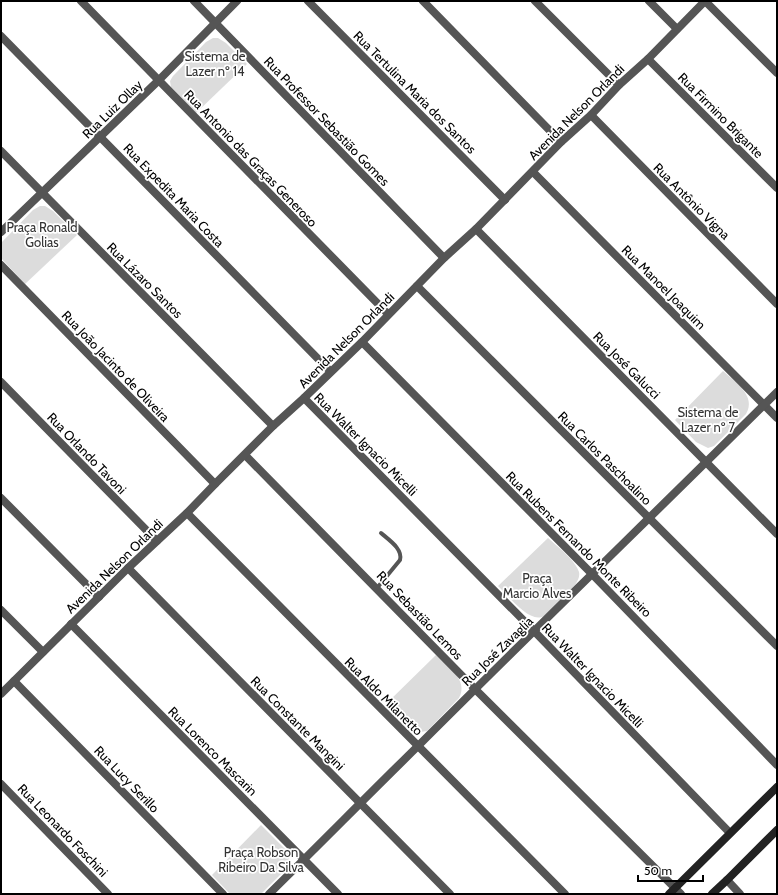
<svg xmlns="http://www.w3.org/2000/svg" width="778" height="895" viewBox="0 0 778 895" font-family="Cabin,sans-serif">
	<rect width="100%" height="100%" fill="#fff"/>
	<g fill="#dcdcdc">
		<path d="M 213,38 L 218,38 L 226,43 L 247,64 L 196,113 L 171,87 L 170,81 L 173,76 L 206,42 Z"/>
		<path d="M 40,206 L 45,206 L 53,211 L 77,235 L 25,284 L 1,258 L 1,243 L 33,210 Z"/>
		<path d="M 723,371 C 735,382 757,396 746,414 L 714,446 L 708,448 L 696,442 L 675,420 Z"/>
		<path d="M 548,538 C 557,546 576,561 579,572 C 580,577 578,580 575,585 C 569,591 548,615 542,617 C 528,622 508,595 498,586 Z"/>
		<path d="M 436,655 C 448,667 469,680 459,698 L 427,731 L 420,732 L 408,726 L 386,704 Z"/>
		<path d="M 261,825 L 288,852 L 290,863 L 287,868 L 261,894 L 230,894 L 212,875 Z"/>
	</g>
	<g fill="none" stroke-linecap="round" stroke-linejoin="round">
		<path stroke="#555" stroke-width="4" d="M 377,588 L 400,560 C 403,549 389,540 381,533"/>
		<g stroke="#555" stroke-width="8">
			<path d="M 81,1 L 388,314"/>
			<path d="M 194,1 L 444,258"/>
			<path d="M 308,1 L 505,200"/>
			<path d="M 423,1 L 561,142"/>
			<path d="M 535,1 L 619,85"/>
			<path d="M 649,1 L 677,29"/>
			<path d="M 705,1 L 777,73"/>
			<path d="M 1,36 L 330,371"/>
			<path d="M 648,59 L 777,188"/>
			<path d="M 591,115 L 777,304"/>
			<path d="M 1,151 L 273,426"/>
			<path d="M 533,172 L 777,418"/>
			<path d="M 476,229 L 777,534"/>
			<path d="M 1,232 L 159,80 L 237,1"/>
			<path d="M 1,265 L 215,484"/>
			<path d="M 417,286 L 777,646"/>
			<path d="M 362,342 L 593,575 L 777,765"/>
			<path d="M 1,382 L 157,541"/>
			<path d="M 304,398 L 534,631 L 730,833"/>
			<path d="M 245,455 L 475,689 L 681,894"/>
			<path d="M 1,498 L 99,597"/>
			<path d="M 187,513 L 565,894"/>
			<path d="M 128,568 L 450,894"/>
			<path d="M 1,610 L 43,652"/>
			<path d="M 71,624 L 338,894"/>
			<path d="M 14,681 L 223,894"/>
			<path d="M 1,694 L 128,568 L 187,513 L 215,484 L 273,426 L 304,398 L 362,342 L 444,258 L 476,229 L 561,142 L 591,115 L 619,85 L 648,59 L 705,1"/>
			<path d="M 1,784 L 108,894"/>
			<path d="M 727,880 L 740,894"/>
			<path d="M 269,894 C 319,845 367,796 417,747 C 536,628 657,511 777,392"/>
		</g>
		<g stroke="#222" stroke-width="8">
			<path d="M 669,894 L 777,787"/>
			<path d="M 712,894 L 727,880 L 777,830"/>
		</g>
	</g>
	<g text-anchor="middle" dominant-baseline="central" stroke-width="3.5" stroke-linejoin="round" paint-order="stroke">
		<g font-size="13" fill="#333" stroke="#fff">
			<text x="215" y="56">Sistema de<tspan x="215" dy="15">Lazer nº 14</tspan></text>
			<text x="42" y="227">Praça Ronald<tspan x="42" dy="15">Golias</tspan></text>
			<text x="708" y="412">Sistema de<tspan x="708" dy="15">Lazer nº 7</tspan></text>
			<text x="537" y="578">Praça<tspan x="537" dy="15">Marcio Alves</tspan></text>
			<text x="261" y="852">Praça Robson<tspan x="261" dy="15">Ribeiro Da Silva</tspan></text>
		</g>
		<g font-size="13" fill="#000" stroke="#fff">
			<text transform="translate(415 92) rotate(45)">Rua Tertulina Maria dos Santos</text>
			<text transform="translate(112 109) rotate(-44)">Rua Luiz Ollay</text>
			<text transform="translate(576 112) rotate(-45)">Avenida Nelson Orlandi</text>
			<text transform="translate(721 115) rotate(45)">Rua Firmino Brigante</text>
			<text transform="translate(327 121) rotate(46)">Rua Professor Sebastião Gomes</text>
			<text transform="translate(251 158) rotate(46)">Rua Antonio das Graças Generoso</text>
			<text transform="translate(174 195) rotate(46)">Rua Expedita Maria Costa</text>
			<text transform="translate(692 201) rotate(45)">Rua Antônio Vigna</text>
			<text transform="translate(145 280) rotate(45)">Rua Lázaro Santos</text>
			<text transform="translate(664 287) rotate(45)">Rua Manoel Joaquim</text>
			<text transform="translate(346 340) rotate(-45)">Avenida Nelson Orlandi</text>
			<text transform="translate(627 365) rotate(45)">Rua José Galucci</text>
			<text transform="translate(116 366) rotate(46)">Rua João Jacinto de Oliveira</text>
			<text transform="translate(366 444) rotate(45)">Rua Walter Ignacio Micelli</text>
			<text transform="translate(87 453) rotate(46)">Rua Orlando Tavoni</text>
			<text transform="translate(605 458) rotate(45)">Rua Carlos Paschoalino</text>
			<text transform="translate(579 544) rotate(45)">Rua Rubens Fernando Monte Ribeiro</text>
			<text transform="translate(114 566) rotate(-44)">Avenida Nelson Orlandi</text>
			<text transform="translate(420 615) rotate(46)">Rua Sebastião Lemos</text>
			<text transform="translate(497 651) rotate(-44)">Rua José Zavaglia</text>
			<text transform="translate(593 675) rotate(46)">Rua Walter Ignacio Micelli</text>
			<text transform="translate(384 696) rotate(45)">Rua Aldo Milanetto</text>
			<text transform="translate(298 723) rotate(45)">Rua Constante Mangini</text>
			<text transform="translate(213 751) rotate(45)">Rua Lorenco Mascarin</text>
			<text transform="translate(127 779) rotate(46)">Rua Lucy Serillo</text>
			<text transform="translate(63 830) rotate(46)">Rua Leonardo Foschini</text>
		</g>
	</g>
	<rect width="778" height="895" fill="none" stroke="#000000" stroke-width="4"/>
	<path d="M638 875v6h65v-6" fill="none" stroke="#000000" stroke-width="2"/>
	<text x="644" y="875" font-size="12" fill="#000000" stroke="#ffffff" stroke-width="3" paint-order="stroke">50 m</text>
</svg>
